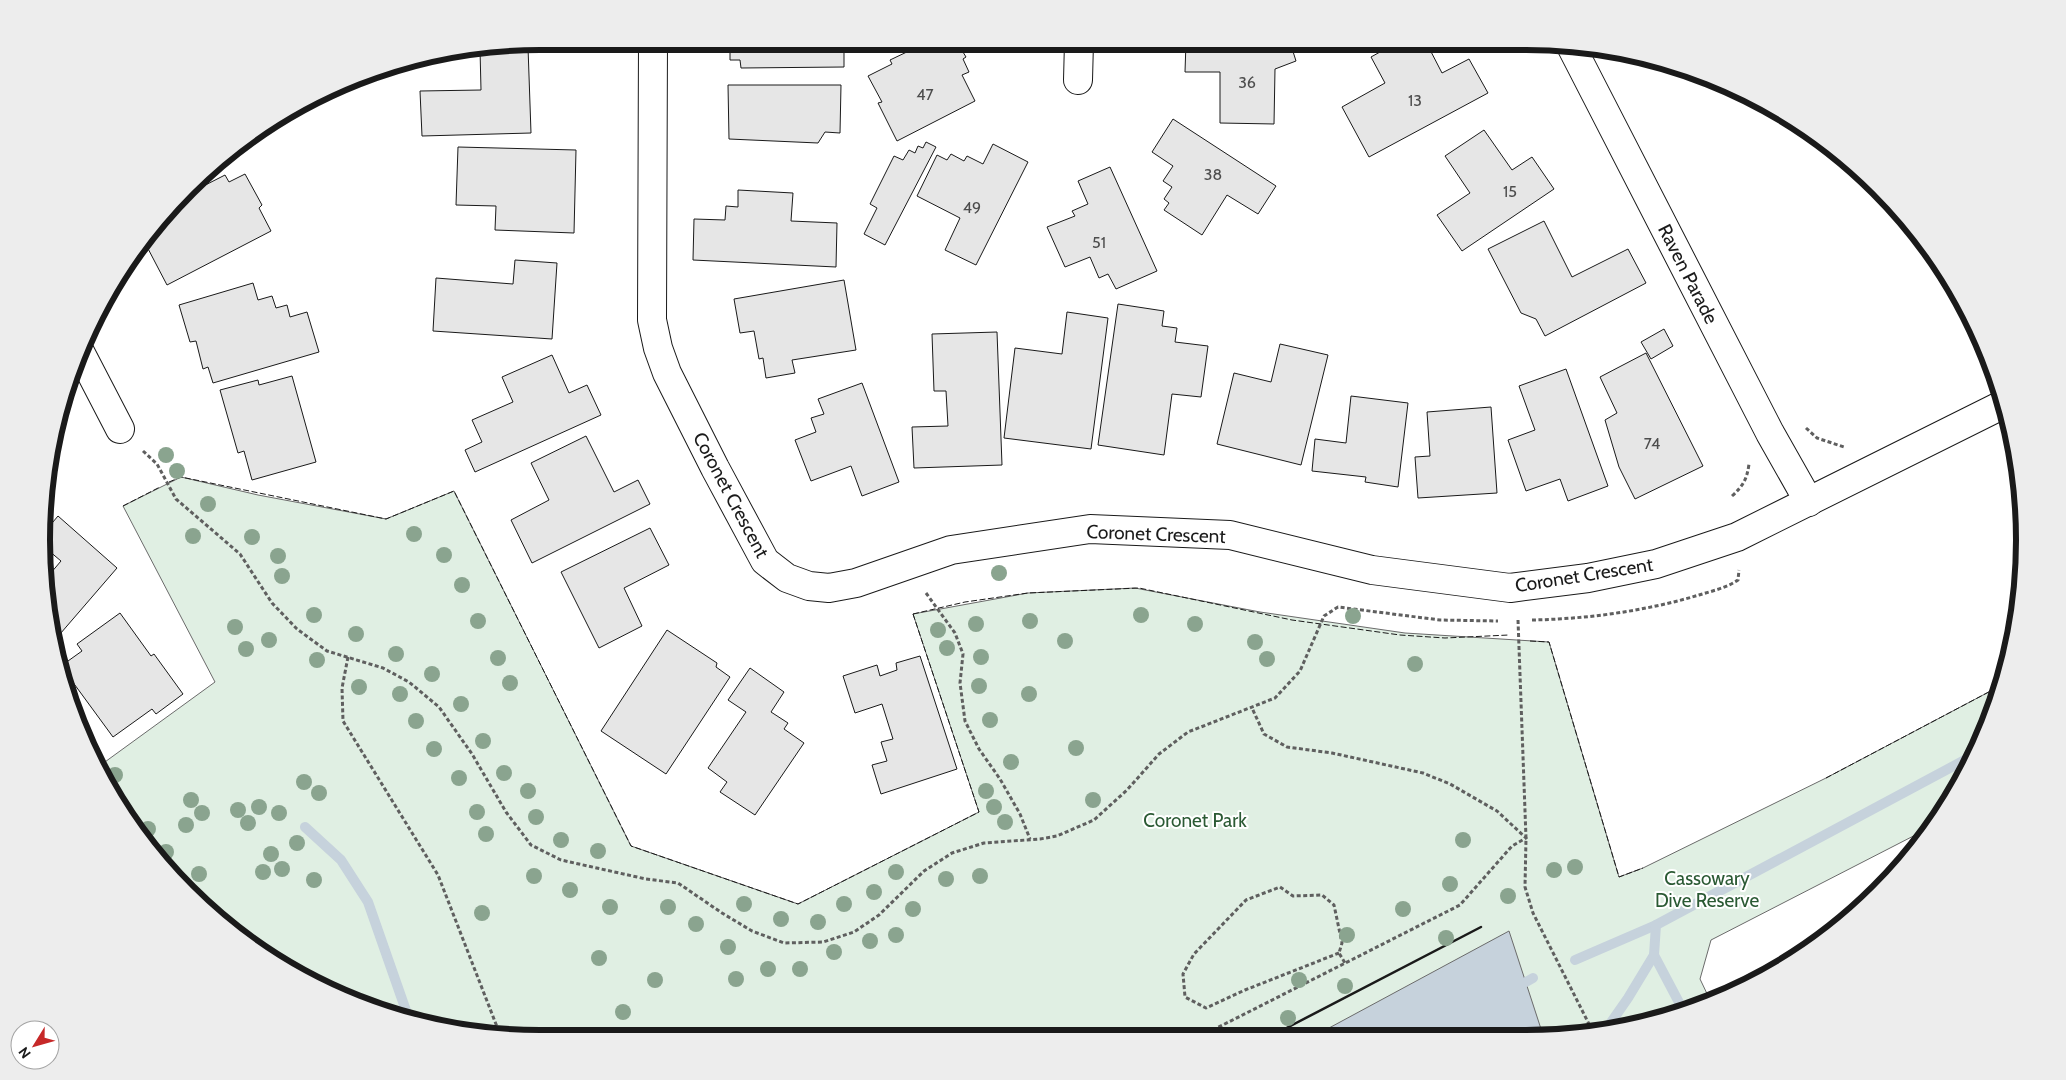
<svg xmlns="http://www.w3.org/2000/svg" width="2066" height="1080" viewBox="0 0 2066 1080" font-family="Cabin,sans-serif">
	<rect width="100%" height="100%" fill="#fff"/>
	<path fill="#e0efe3" stroke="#6a6a6a" d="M 181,477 L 258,495 L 386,519 L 454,491 L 631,846 L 798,904 L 979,812 L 913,614 L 1028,593 L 1135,588 L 1260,612 L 1405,633 L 1549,642 L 1619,877 L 1643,868 L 1826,778 L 2002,685 L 1973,761 L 1929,828 L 1711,940 L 1700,979 L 1711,1002 L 1591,1034 L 508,1038 L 411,1022 L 319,987 L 237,936 L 165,869 L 125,817 L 98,767 L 215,682 L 123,506 Z"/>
	<path fill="#c6d2dc" stroke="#6a6a6a" d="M 1509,931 L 1543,1035 L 1316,1035 Z"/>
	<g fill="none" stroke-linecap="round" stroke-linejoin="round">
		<g stroke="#c6d2dc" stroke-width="10">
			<path d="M 305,827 L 341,860 L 368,902 L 410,1022"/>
			<path d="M 1575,960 L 1656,925"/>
			<path d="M 1526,982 L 1533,978"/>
			<path d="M 1683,1010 L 1654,955 L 1656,925 L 1976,754"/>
			<path d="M 1605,1031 L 1628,998 L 1654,955"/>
		</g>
	</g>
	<g fill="#e6e6e6" stroke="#1a1a1a">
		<path d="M 730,41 L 844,42 L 844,67 L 741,68 L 740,60 L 730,60 Z"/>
		<path d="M 907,42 L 971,42 L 973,47 L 963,52 L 966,57 L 963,59 L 969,72 L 962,75 L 975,101 L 897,141 L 878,103 L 882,102 L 868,76 L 892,64 L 890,60 L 911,50 Z"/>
		<path d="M 1186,42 L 1290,42 L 1296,61 L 1275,69 L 1274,124 L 1220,123 L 1220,72 L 1185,72 Z"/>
		<path d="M 1398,42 L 1426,42 L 1442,73 L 1469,59 L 1488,93 L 1369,157 L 1342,107 L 1385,83 L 1371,57 Z"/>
		<path d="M 528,47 L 531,133 L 422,136 L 420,91 L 481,90 L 480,49 Z"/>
		<path d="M 728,85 L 841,85 L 840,133 L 825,132 L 818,143 L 729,139 Z"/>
		<path d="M 1173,119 L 1276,186 L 1258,214 L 1227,195 L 1202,235 L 1164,210 L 1169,203 L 1164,199 L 1172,187 L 1163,181 L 1173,166 L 1152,152 Z"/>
		<path d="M 1484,130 L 1512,170 L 1532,157 L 1554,189 L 1462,251 L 1437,215 L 1470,193 L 1445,156 Z"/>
		<path d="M 926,142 L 936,147 L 885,245 L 864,234 L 877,208 L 870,204 L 894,156 L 903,160 L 909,150 L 915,153 L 918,146 L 923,148 Z"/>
		<path d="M 993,144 L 1028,162 L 976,265 L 945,250 L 960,218 L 917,196 L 937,155 L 947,160 L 951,154 L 964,161 L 967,156 L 983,164 Z"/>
		<path d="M 458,147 L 576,150 L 574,233 L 495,230 L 496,206 L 456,205 Z"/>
		<path d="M 1110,167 L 1157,271 L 1116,289 L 1108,274 L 1099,278 L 1090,257 L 1065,267 L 1047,227 L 1075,216 L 1072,211 L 1088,204 L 1078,181 Z"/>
		<path d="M 245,174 L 262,205 L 259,208 L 271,231 L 167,285 L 144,241 L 141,243 L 165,211 L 178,199 L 225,175 L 229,182 Z"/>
		<path d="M 738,190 L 793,193 L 791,221 L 837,223 L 836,267 L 693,260 L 694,219 L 725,220 L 726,206 L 738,207 Z"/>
		<path d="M 1544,221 L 1572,277 L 1628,249 L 1646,283 L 1545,336 L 1536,319 L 1521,313 L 1488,249 Z"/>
		<path d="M 515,260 L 557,263 L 552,339 L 433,331 L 436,278 L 513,284 Z"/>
		<path d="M 844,280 L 856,350 L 792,360 L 795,373 L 766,378 L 763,358 L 759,359 L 754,331 L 740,333 L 734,299 Z"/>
		<path d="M 253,283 L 258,300 L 272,296 L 276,308 L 287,305 L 290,317 L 307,312 L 319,352 L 213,383 L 208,367 L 203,369 L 196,341 L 190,342 L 179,305 Z"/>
		<path d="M 1118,304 L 1164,311 L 1162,326 L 1177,328 L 1175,342 L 1208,346 L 1201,397 L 1172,394 L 1164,455 L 1098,445 Z"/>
		<path d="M 1067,312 L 1108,318 L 1091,449 L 1004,438 L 1015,348 L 1062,354 Z"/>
		<path d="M 1664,329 L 1673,346 L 1651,359 L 1641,342 Z"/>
		<path d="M 997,332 L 1002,465 L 914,468 L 912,427 L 948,426 L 946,391 L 934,391 L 932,334 Z"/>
		<path d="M 1280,344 L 1328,355 L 1301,465 L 1217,444 L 1234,373 L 1271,382 Z"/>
		<path d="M 1646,353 L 1703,466 L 1635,499 L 1619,467 L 1605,420 L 1617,413 L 1600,377 Z"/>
		<path d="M 552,355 L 569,393 L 587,385 L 601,415 L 475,472 L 465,450 L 482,442 L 472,420 L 513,402 L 502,377 Z"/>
		<path d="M 1566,369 L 1608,486 L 1568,501 L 1560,479 L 1526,491 L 1508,440 L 1535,430 L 1519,386 Z"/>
		<path d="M 292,376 L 316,462 L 252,480 L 244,451 L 238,453 L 220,390 L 258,380 L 259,385 Z"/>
		<path d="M 862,383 L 899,482 L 862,496 L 851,466 L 811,481 L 795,440 L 816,432 L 811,418 L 824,414 L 818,399 Z"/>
		<path d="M 1351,396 L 1408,403 L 1398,487 L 1365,482 L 1366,477 L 1312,471 L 1315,439 L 1346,443 Z"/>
		<path d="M 1491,407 L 1497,493 L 1418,498 L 1415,457 L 1430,456 L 1427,412 Z"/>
		<path d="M 586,436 L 614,492 L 638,480 L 650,504 L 532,563 L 511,520 L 549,500 L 531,463 Z"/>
		<path d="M 58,516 L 117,568 L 54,641 L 44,581 L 61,561 L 42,545 L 42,535 Z"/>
		<path d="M 650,528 L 669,565 L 624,588 L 642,626 L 599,648 L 561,572 Z"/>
		<path d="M 120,613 L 151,656 L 154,654 L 183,694 L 156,714 L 152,709 L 113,737 L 61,666 L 82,651 L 77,644 Z"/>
		<path d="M 667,630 L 717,663 L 716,667 L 730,677 L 666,774 L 601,731 Z"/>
		<path d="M 920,656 L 957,769 L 881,794 L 872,765 L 887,761 L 881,742 L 893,739 L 882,704 L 855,713 L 843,676 L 877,665 L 880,676 L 897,670 L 896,663 Z"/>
		<path d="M 750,668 L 784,692 L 771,712 L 788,723 L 784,729 L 804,743 L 755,815 L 720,792 L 727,782 L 708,768 L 746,712 L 728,700 Z"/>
		<path d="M 1848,918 L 1829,936 L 1800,953 L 1797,946 Z"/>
	</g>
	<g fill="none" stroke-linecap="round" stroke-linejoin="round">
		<g stroke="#1a1a1a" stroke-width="30">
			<g id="street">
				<path d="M 653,41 L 652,320 L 658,348 L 667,373 L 715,468 L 765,561 L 787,578 L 809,586 L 829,588 L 856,583 L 951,550 L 1090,529 L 1230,535 L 1372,570 L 1510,588 L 1588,578 L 1656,564 L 1737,537 L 2004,404"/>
				<path d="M 1570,44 L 1770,433 L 1809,502"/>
				<path d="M 1078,80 L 1079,42"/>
				<path d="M 79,350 L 120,429"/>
			</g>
		</g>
		<g stroke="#5f5f5f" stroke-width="3" stroke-dasharray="4 2.5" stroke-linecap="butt">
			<path d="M 1806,428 L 1817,438 L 1844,447"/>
			<path d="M 143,451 L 157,464 L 176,499 L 240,554 L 272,603 L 297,629 L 327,651 L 383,668 L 409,682 L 439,707 L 472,754 L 506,812 L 531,845 L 561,860 L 646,879 L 678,883 L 722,913 L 752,931 L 784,943 L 823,942 L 854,932 L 879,915 L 924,871 L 952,853 L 984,843 L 1040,839 L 1057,836 L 1094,820 L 1127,790 L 1159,754 L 1188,732 L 1275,698 L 1300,671 L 1324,616 L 1338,607 L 1440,620 L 1498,621"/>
			<path d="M 1732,496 C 1743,486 1747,479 1749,464"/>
			<path d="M 926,593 L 955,633 L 963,654 L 960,683 L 965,721 L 979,749 L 1000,779 L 1020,814 L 1030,839"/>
			<path d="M 1518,620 L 1526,838 L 1525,887 L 1533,913 L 1594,1034"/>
			<path d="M 1532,620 C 1587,619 1646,611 1699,595 C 1712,591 1726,588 1738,580 L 1739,570"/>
			<path d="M 348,657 L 342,688 L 343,721 L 438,875 L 501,1037"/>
			<path d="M 1339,953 L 1245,990 L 1206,1008 L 1185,997 L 1183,974 L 1194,954 L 1246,900 L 1280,887 L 1293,896 L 1322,895 L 1334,905 L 1342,943 L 1339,953 L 1345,963"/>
			<path d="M 1201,1036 L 1460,905 L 1512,846 L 1526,838 L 1497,811 L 1450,784 L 1423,773 L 1332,753 L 1287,747 L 1264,734 L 1252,708"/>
		</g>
		<use href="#street" stroke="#fff" stroke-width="28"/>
		<g stroke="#1a1a1a" stroke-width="1" stroke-dasharray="6 2.5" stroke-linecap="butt">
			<path d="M 169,482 L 181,477 L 386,519 L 454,491 L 631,846 L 798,904 L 979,812 L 913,614"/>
			<path d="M 123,506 L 160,487"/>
			<path d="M 913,614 L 965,602 L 1028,593 L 1139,588 L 1292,620 L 1400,635 L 1445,638 L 1509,635"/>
			<path d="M 1530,641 L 1549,642 L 1619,877 L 1643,868"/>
			<path d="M 1826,778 L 2002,685"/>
		</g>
		<path stroke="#1a1a1a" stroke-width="2.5" d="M 1273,1035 L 1481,927"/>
	</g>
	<g fill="#8aa48f">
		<circle cx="166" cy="455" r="8"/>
		<circle cx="177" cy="471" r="8"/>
		<circle cx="208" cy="504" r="8"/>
		<circle cx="414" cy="534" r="8"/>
		<circle cx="193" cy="536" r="8"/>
		<circle cx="252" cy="537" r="8"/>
		<circle cx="444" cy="555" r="8"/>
		<circle cx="278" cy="556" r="8"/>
		<circle cx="999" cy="573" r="8"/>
		<circle cx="282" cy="576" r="8"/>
		<circle cx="462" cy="585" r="8"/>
		<circle cx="314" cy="615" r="8"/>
		<circle cx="1141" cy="615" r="8"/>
		<circle cx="1353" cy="616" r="8"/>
		<circle cx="478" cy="621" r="8"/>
		<circle cx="1030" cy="621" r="8"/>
		<circle cx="976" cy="624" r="8"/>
		<circle cx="1195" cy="624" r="8"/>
		<circle cx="235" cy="627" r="8"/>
		<circle cx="938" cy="630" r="8"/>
		<circle cx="356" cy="634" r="8"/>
		<circle cx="269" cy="640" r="8"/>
		<circle cx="1065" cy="641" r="8"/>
		<circle cx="1255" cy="642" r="8"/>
		<circle cx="947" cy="648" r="8"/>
		<circle cx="246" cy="649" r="8"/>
		<circle cx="396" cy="654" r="8"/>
		<circle cx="981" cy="657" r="8"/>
		<circle cx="498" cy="658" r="8"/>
		<circle cx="1267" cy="659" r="8"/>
		<circle cx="317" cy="660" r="8"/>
		<circle cx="1415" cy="664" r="8"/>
		<circle cx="432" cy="674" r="8"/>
		<circle cx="510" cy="683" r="8"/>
		<circle cx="979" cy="686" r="8"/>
		<circle cx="359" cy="687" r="8"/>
		<circle cx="400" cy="694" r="8"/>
		<circle cx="1029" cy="694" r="8"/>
		<circle cx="461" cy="704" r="8"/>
		<circle cx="990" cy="720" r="8"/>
		<circle cx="416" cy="721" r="8"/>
		<circle cx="483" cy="741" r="8"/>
		<circle cx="1076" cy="748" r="8"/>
		<circle cx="434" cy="749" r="8"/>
		<circle cx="1011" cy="762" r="8"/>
		<circle cx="504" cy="773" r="8"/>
		<circle cx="115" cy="775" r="8"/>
		<circle cx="459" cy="778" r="8"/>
		<circle cx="304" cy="782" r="8"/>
		<circle cx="528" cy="791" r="8"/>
		<circle cx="986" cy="791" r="8"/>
		<circle cx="319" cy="793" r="8"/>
		<circle cx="191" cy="800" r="8"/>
		<circle cx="1093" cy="800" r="8"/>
		<circle cx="259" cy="807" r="8"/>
		<circle cx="994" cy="807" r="8"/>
		<circle cx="238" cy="810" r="8"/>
		<circle cx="477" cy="812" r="8"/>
		<circle cx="202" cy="813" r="8"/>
		<circle cx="279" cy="813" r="8"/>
		<circle cx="536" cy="817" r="8"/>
		<circle cx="1005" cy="822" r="8"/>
		<circle cx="248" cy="823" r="8"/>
		<circle cx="186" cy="825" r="8"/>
		<circle cx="148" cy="829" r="8"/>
		<circle cx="486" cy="834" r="8"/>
		<circle cx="561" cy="840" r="8"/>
		<circle cx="1463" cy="840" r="8"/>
		<circle cx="297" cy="843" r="8"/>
		<circle cx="598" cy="851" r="8"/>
		<circle cx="166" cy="852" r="8"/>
		<circle cx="271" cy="854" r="8"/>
		<circle cx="1575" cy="867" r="8"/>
		<circle cx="282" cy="869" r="8"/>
		<circle cx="1554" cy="870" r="8"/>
		<circle cx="263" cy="872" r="8"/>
		<circle cx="896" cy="872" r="8"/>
		<circle cx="199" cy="874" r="8"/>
		<circle cx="534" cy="876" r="8"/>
		<circle cx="980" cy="876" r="8"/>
		<circle cx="946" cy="879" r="8"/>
		<circle cx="314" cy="880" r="8"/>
		<circle cx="1450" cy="884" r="8"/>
		<circle cx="570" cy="890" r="8"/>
		<circle cx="874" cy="892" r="8"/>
		<circle cx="1508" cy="896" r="8"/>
		<circle cx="744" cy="904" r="8"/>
		<circle cx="844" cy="904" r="8"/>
		<circle cx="610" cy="907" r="8"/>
		<circle cx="668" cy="907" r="8"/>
		<circle cx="913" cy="909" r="8"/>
		<circle cx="1403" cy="909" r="8"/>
		<circle cx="482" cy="913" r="8"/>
		<circle cx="781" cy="919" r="8"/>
		<circle cx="818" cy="922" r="8"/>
		<circle cx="696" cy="924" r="8"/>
		<circle cx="896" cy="935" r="8"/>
		<circle cx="1347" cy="935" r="8"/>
		<circle cx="1446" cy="938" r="8"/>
		<circle cx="870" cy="941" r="8"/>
		<circle cx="728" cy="947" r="8"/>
		<circle cx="834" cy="952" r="8"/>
		<circle cx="599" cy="958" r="8"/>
		<circle cx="768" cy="969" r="8"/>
		<circle cx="800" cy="969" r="8"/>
		<circle cx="736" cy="979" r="8"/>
		<circle cx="655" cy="980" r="8"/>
		<circle cx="1299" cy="980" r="8"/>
		<circle cx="1345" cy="986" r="8"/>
		<circle cx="623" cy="1012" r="8"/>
		<circle cx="1288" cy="1018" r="8"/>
	</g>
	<g text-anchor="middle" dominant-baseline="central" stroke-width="4" stroke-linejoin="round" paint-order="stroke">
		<g font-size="16" fill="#4d4d4d">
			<text x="1247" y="82">36</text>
			<text x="925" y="94">47</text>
			<text x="1415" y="100">13</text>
			<text x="1213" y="174">38</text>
			<text x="1510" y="191">15</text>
			<text x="972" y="207">49</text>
			<text x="1099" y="242">51</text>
			<text x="1652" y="443">74</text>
		</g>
		<g font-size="19" fill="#1a1a1a" stroke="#fff">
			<text transform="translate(1688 274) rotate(63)">Raven Parade</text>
			<text transform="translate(731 495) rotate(62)">Coronet Crescent</text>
			<text transform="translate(1156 534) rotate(2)">Coronet Crescent</text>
			<text transform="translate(1584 575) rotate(-9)">Coronet Crescent</text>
		</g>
		<g font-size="19" fill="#2b5a34" stroke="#fff">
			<text x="1195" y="820">Coronet Park</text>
			<text x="1707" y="878">Cassowary<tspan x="1707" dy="22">Dive Reserve</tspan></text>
		</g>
	</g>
	<path d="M0 0H2066V1080H0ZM540 50H1526A490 490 0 0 1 2016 540V540A490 490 0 0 1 1526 1030H540A490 490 0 0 1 50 540V540A490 490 0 0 1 540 50Z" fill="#ededed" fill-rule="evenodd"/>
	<path fill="none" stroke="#1a1a1a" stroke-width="6" d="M540 50H1526A490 490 0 0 1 2016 540V540A490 490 0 0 1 1526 1030H540A490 490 0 0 1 50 540V540A490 490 0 0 1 540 50Z"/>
	<g transform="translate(35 1045) rotate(233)"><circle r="24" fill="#ffffff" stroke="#a3a3a3"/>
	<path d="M0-4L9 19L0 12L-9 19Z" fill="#c62828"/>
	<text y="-8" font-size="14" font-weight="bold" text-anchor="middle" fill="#1a1a1a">N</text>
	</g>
</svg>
